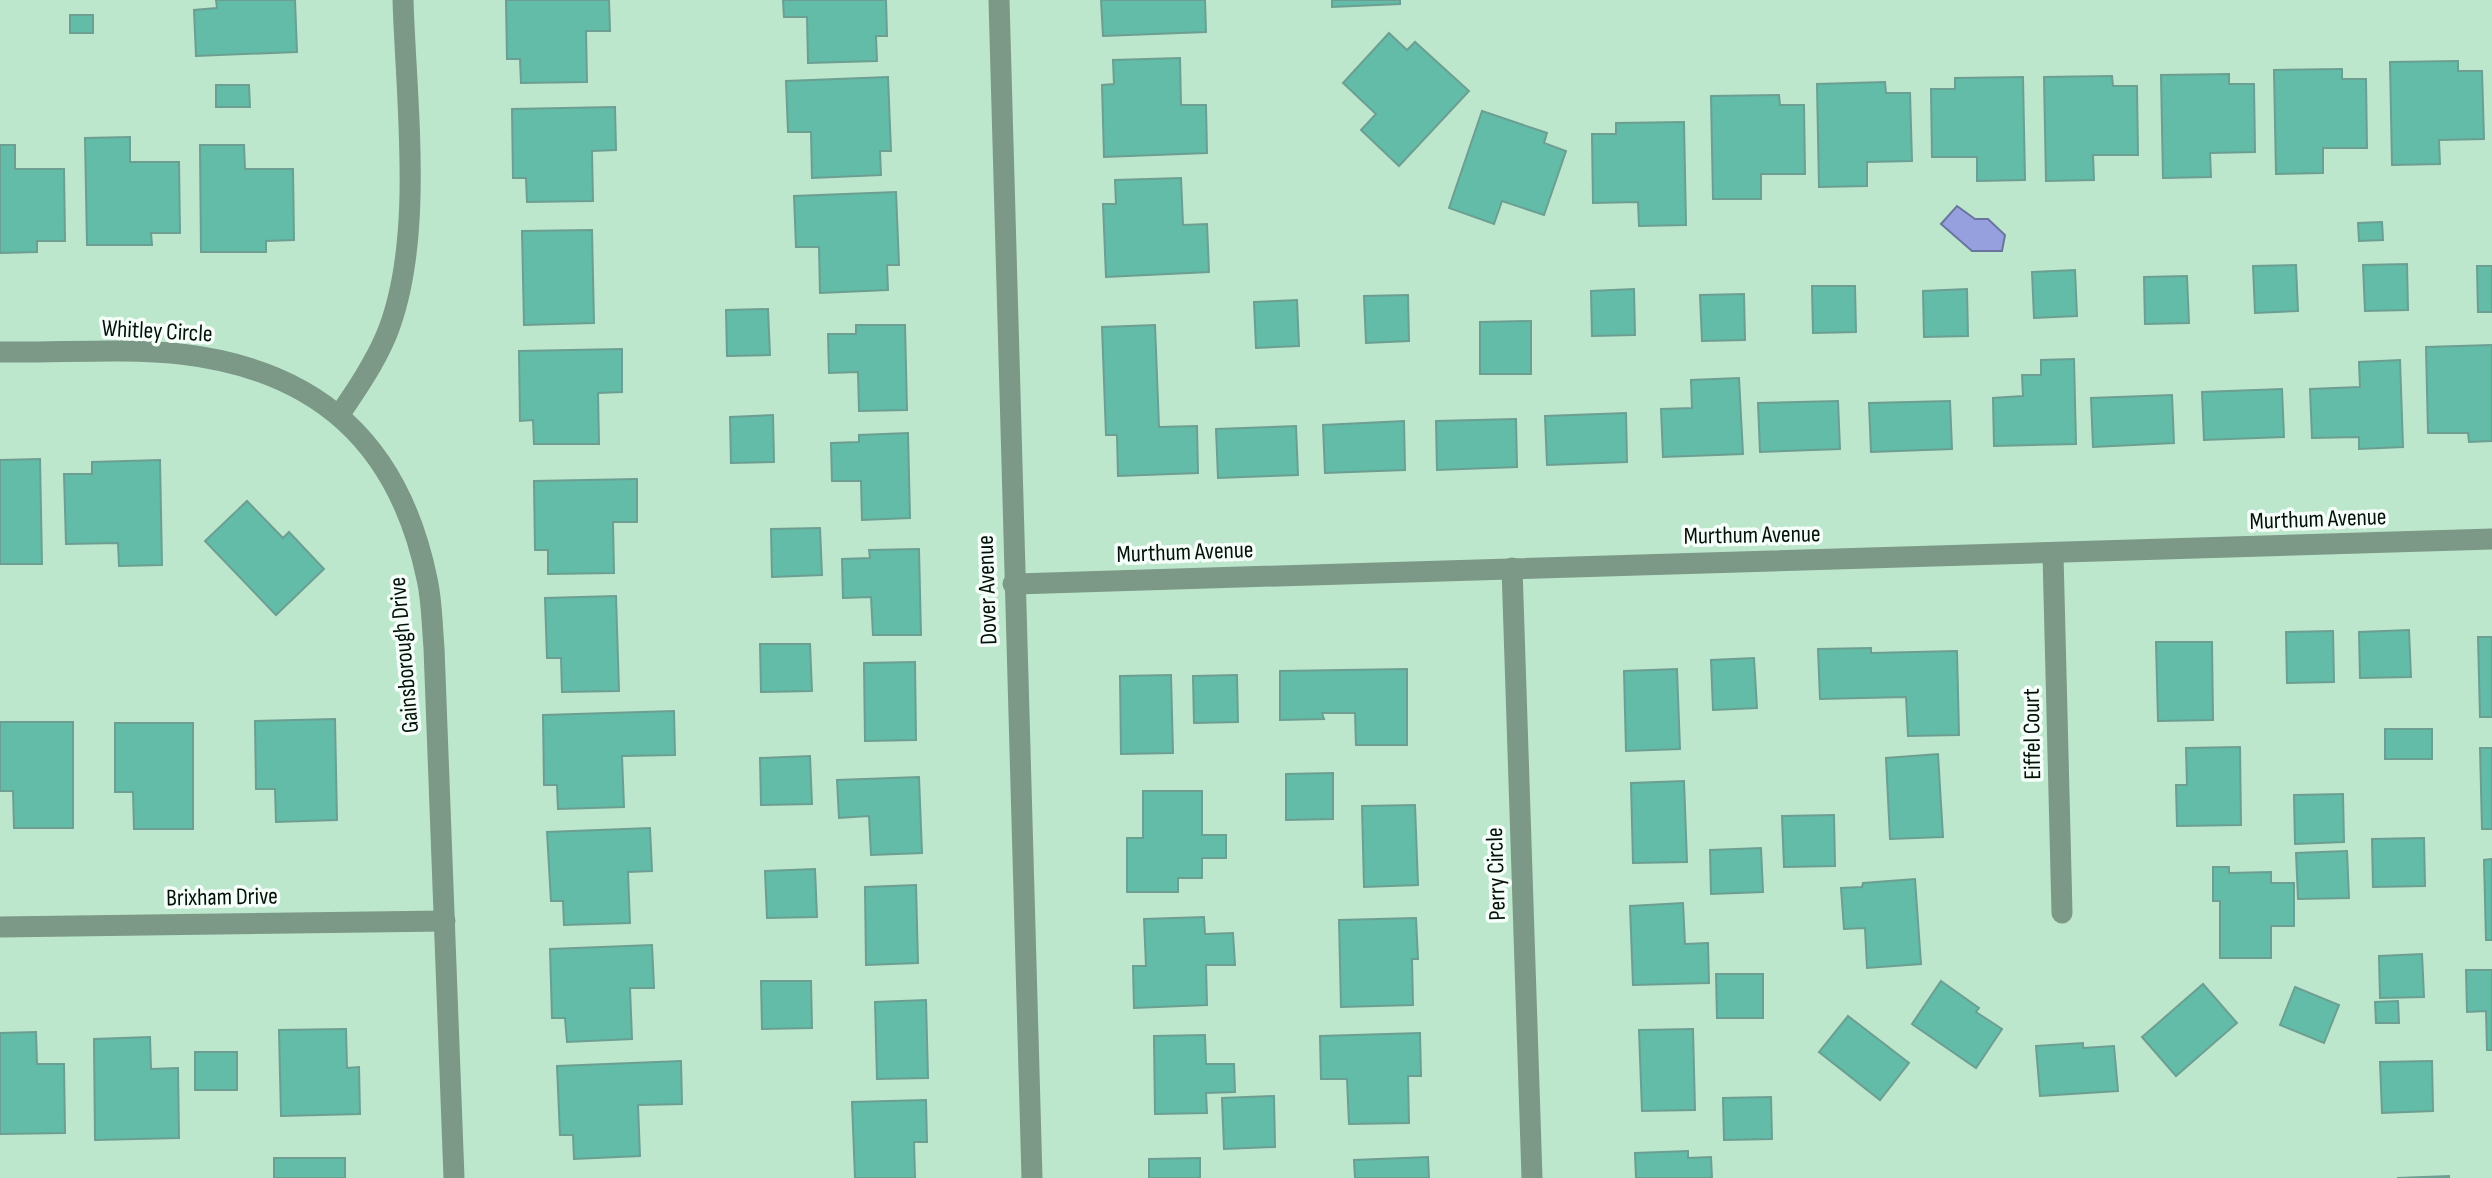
<svg xmlns="http://www.w3.org/2000/svg" width="2492" height="1178" viewBox="0 0 2492 1178" font-family="'Sofia Sans Condensed',sans-serif">
	<rect width="100%" height="100%" fill="#bce7cc"/>
	<path fill="#96a0df" stroke="#6a759e" stroke-width="2" d="M 1957,206 L 1975,219 L 1988,219 L 2005,235 L 2002,251 L 1972,251 L 1941,224 Z"/>
	<g fill="#62bca8" stroke="#6c9f92" stroke-width="2">
		<path d="M 216,0 L 295,0 L 297,52 L 196,56 L 194,10 L 217,8 Z"/>
		<path d="M 506,0 L 609,0 L 610,31 L 586,31 L 587,82 L 521,83 L 520,59 L 507,59 Z"/>
		<path d="M 783,0 L 886,0 L 887,36 L 876,36 L 877,61 L 808,63 L 807,17 L 784,17 Z"/>
		<path d="M 1101,0 L 1205,0 L 1206,32 L 1103,36 Z"/>
		<path d="M 1332,0 L 1400,0 L 1400,4 L 1332,7 Z"/>
		<rect x="70" y="15" width="23" height="18"/>
		<path d="M 1389,33 L 1407,50 L 1415,42 L 1469,91 L 1399,166 L 1361,130 L 1376,114 L 1343,83 Z"/>
		<path d="M 1180,58 L 1181,105 L 1206,105 L 1207,153 L 1104,157 L 1102,85 L 1114,84 L 1113,60 Z"/>
		<path d="M 2458,61 L 2458,71 L 2482,71 L 2484,139 L 2439,140 L 2440,164 L 2392,165 L 2390,62 Z"/>
		<path d="M 2342,69 L 2342,79 L 2366,79 L 2367,148 L 2323,148 L 2323,173 L 2276,174 L 2274,70 Z"/>
		<path d="M 2229,74 L 2229,84 L 2254,84 L 2255,152 L 2210,153 L 2211,177 L 2163,178 L 2161,75 Z"/>
		<path d="M 2112,76 L 2113,86 L 2137,86 L 2138,155 L 2093,155 L 2094,180 L 2046,181 L 2044,77 Z"/>
		<path d="M 888,77 L 891,151 L 880,151 L 881,175 L 812,178 L 811,132 L 788,132 L 786,81 Z"/>
		<path d="M 2023,77 L 2025,180 L 1977,181 L 1977,157 L 1932,157 L 1931,89 L 1955,89 L 1955,78 Z"/>
		<path d="M 1885,82 L 1886,93 L 1910,93 L 1912,161 L 1867,162 L 1867,186 L 1819,187 L 1817,84 Z"/>
		<path d="M 216,85 L 249,85 L 250,107 L 216,107 Z"/>
		<path d="M 1779,95 L 1780,105 L 1804,105 L 1805,174 L 1761,174 L 1761,199 L 1713,199 L 1711,96 Z"/>
		<path d="M 615,107 L 616,150 L 592,151 L 593,201 L 527,202 L 526,178 L 513,178 L 512,109 Z"/>
		<path d="M 1482,111 L 1547,133 L 1544,143 L 1566,151 L 1544,215 L 1502,201 L 1494,224 L 1449,208 Z"/>
		<path d="M 1684,122 L 1686,225 L 1639,226 L 1638,202 L 1593,203 L 1592,134 L 1616,134 L 1616,123 Z"/>
		<path d="M 130,137 L 130,162 L 179,162 L 180,233 L 151,233 L 152,245 L 87,245 L 85,138 Z"/>
		<path d="M 0,145 L 15,145 L 15,169 L 64,169 L 65,241 L 37,241 L 37,252 L 0,253 Z"/>
		<path d="M 200,145 L 244,145 L 245,169 L 293,169 L 294,240 L 266,241 L 266,252 L 201,252 Z"/>
		<path d="M 1181,178 L 1183,225 L 1207,224 L 1209,272 L 1106,277 L 1103,204 L 1116,204 L 1115,180 Z"/>
		<path d="M 896,192 L 899,265 L 887,265 L 888,290 L 820,293 L 819,247 L 796,247 L 794,196 Z"/>
		<path d="M 2382,222 L 2383,240 L 2359,241 L 2358,223 Z"/>
		<path d="M 592,230 L 594,323 L 524,325 L 522,231 Z"/>
		<path d="M 2407,264 L 2408,310 L 2365,311 L 2363,265 Z"/>
		<path d="M 2296,265 L 2298,311 L 2255,313 L 2253,266 Z"/>
		<path d="M 2477,266 L 2492,266 L 2492,312 L 2478,312 Z"/>
		<path d="M 2075,270 L 2077,316 L 2034,318 L 2032,272 Z"/>
		<path d="M 2187,276 L 2189,323 L 2145,324 L 2144,277 Z"/>
		<path d="M 1812,286 L 1855,286 L 1856,332 L 1813,333 Z"/>
		<path d="M 1634,289 L 1635,335 L 1592,336 L 1591,291 Z"/>
		<path d="M 1967,289 L 1968,336 L 1924,337 L 1923,291 Z"/>
		<path d="M 1744,294 L 1745,340 L 1702,341 L 1700,295 Z"/>
		<path d="M 1408,295 L 1409,341 L 1366,343 L 1364,296 Z"/>
		<path d="M 1297,300 L 1299,346 L 1256,348 L 1254,302 Z"/>
		<path d="M 768,309 L 770,355 L 727,356 L 726,310 Z"/>
		<path d="M 1531,321 L 1531,374 L 1480,374 L 1480,322 Z"/>
		<path d="M 856,325 L 905,325 L 907,410 L 859,411 L 858,372 L 829,373 L 828,334 L 856,334 Z"/>
		<path d="M 1155,325 L 1159,427 L 1197,426 L 1198,473 L 1118,476 L 1117,435 L 1106,435 L 1102,327 Z"/>
		<path d="M 2492,345 L 2492,441 L 2469,442 L 2468,433 L 2428,433 L 2426,347 Z"/>
		<path d="M 622,349 L 622,392 L 598,393 L 599,444 L 534,444 L 533,420 L 520,421 L 519,351 Z"/>
		<path d="M 2074,359 L 2076,444 L 1994,446 L 1993,398 L 2023,396 L 2022,375 L 2041,375 L 2041,360 Z"/>
		<path d="M 2400,360 L 2403,447 L 2359,449 L 2359,437 L 2312,438 L 2310,389 L 2360,387 L 2359,362 Z"/>
		<path d="M 1739,378 L 1743,454 L 1663,457 L 1661,409 L 1692,408 L 1691,380 Z"/>
		<path d="M 2282,389 L 2284,437 L 2204,440 L 2202,392 Z"/>
		<path d="M 2172,395 L 2174,443 L 2093,447 L 2091,398 Z"/>
		<path d="M 1838,401 L 1840,449 L 1760,452 L 1758,403 Z"/>
		<path d="M 1950,401 L 1952,449 L 1871,452 L 1869,403 Z"/>
		<path d="M 1626,413 L 1627,462 L 1547,465 L 1545,416 Z"/>
		<path d="M 773,415 L 774,462 L 731,463 L 730,417 Z"/>
		<path d="M 1516,419 L 1517,467 L 1437,470 L 1436,421 Z"/>
		<path d="M 1404,421 L 1405,470 L 1325,473 L 1323,425 Z"/>
		<path d="M 1296,426 L 1298,475 L 1218,478 L 1216,429 Z"/>
		<path d="M 908,433 L 910,518 L 862,520 L 861,481 L 832,481 L 831,443 L 859,442 L 859,435 Z"/>
		<path d="M 40,459 L 42,564 L 0,564 L 0,460 Z"/>
		<path d="M 160,460 L 162,565 L 119,566 L 118,543 L 66,544 L 64,474 L 92,474 L 92,462 Z"/>
		<path d="M 637,479 L 637,522 L 613,522 L 614,573 L 548,574 L 548,550 L 535,550 L 534,481 Z"/>
		<path d="M 247,501 L 283,538 L 289,532 L 324,569 L 276,615 L 205,541 Z"/>
		<path d="M 820,528 L 822,575 L 772,577 L 771,529 Z"/>
		<path d="M 919,549 L 921,635 L 873,635 L 871,597 L 843,598 L 842,559 L 870,558 L 869,550 Z"/>
		<path d="M 616,596 L 619,691 L 562,692 L 561,658 L 547,658 L 545,598 Z"/>
		<path d="M 2409,630 L 2411,677 L 2360,678 L 2359,632 Z"/>
		<path d="M 2333,631 L 2334,682 L 2287,683 L 2286,632 Z"/>
		<path d="M 2478,637 L 2492,637 L 2492,717 L 2480,717 Z"/>
		<path d="M 2156,642 L 2212,642 L 2213,720 L 2158,721 Z"/>
		<path d="M 760,644 L 810,644 L 812,691 L 761,692 Z"/>
		<path d="M 1871,648 L 1871,653 L 1957,651 L 1959,735 L 1908,736 L 1906,697 L 1820,699 L 1818,649 Z"/>
		<path d="M 1754,658 L 1757,708 L 1713,710 L 1711,660 Z"/>
		<path d="M 915,662 L 916,740 L 865,741 L 864,663 Z"/>
		<path d="M 1407,669 L 1407,745 L 1356,745 L 1355,713 L 1322,713 L 1324,719 L 1280,720 L 1280,671 Z"/>
		<path d="M 1677,669 L 1680,749 L 1626,751 L 1624,671 Z"/>
		<path d="M 1171,675 L 1173,753 L 1121,754 L 1120,676 Z"/>
		<path d="M 1237,675 L 1238,722 L 1194,723 L 1193,676 Z"/>
		<path d="M 674,711 L 675,755 L 622,756 L 624,807 L 558,809 L 557,785 L 544,785 L 543,715 Z"/>
		<path d="M 335,719 L 337,820 L 276,822 L 275,789 L 256,789 L 255,721 Z"/>
		<path d="M 0,722 L 73,722 L 73,828 L 14,828 L 13,791 L 0,791 Z"/>
		<path d="M 115,723 L 193,723 L 193,829 L 134,829 L 133,792 L 115,792 Z"/>
		<rect x="2385" y="729" width="47" height="30"/>
		<path d="M 2240,747 L 2241,825 L 2177,826 L 2176,785 L 2187,785 L 2186,748 Z"/>
		<path d="M 2480,748 L 2492,748 L 2492,829 L 2482,829 Z"/>
		<path d="M 1938,754 L 1943,837 L 1890,839 L 1886,758 Z"/>
		<path d="M 810,756 L 812,804 L 761,805 L 760,758 Z"/>
		<path d="M 1333,773 L 1333,819 L 1286,820 L 1286,774 Z"/>
		<path d="M 919,777 L 922,853 L 871,855 L 869,816 L 839,818 L 837,780 Z"/>
		<path d="M 1684,781 L 1687,862 L 1633,863 L 1631,783 Z"/>
		<path d="M 1143,791 L 1202,791 L 1202,835 L 1226,835 L 1226,858 L 1202,858 L 1202,878 L 1178,878 L 1178,892 L 1127,892 L 1127,838 L 1143,838 Z"/>
		<path d="M 2343,794 L 2344,842 L 2295,844 L 2294,795 Z"/>
		<path d="M 1415,805 L 1418,885 L 1364,887 L 1362,806 Z"/>
		<path d="M 1834,815 L 1835,866 L 1784,867 L 1782,816 Z"/>
		<path d="M 650,828 L 652,871 L 628,872 L 630,923 L 564,925 L 563,901 L 551,901 L 547,832 Z"/>
		<path d="M 2424,838 L 2425,886 L 2373,887 L 2372,839 Z"/>
		<path d="M 1761,848 L 1763,892 L 1711,894 L 1710,850 Z"/>
		<path d="M 2347,851 L 2349,898 L 2298,899 L 2296,853 Z"/>
		<path d="M 2492,859 L 2492,940 L 2486,940 L 2484,860 Z"/>
		<path d="M 2213,867 L 2229,867 L 2229,873 L 2271,872 L 2271,883 L 2294,883 L 2294,926 L 2271,926 L 2271,958 L 2220,958 L 2220,901 L 2213,901 Z"/>
		<path d="M 815,869 L 817,917 L 767,918 L 765,871 Z"/>
		<path d="M 1915,879 L 1921,964 L 1867,968 L 1865,928 L 1844,929 L 1841,888 L 1862,887 L 1863,883 Z"/>
		<path d="M 916,885 L 918,963 L 866,965 L 865,887 Z"/>
		<path d="M 1683,903 L 1685,944 L 1708,943 L 1709,983 L 1633,985 L 1630,906 Z"/>
		<path d="M 1204,917 L 1205,934 L 1233,933 L 1235,965 L 1206,965 L 1207,1005 L 1134,1008 L 1133,966 L 1146,966 L 1144,919 Z"/>
		<path d="M 1416,918 L 1418,959 L 1412,959 L 1413,1005 L 1341,1007 L 1339,920 Z"/>
		<path d="M 652,945 L 654,988 L 630,988 L 632,1039 L 567,1042 L 565,1018 L 552,1018 L 550,949 Z"/>
		<path d="M 2422,954 L 2424,997 L 2380,998 L 2379,956 Z"/>
		<path d="M 2466,970 L 2492,970 L 2492,1050 L 2487,1050 L 2486,1011 L 2467,1012 Z"/>
		<path d="M 1716,974 L 1763,974 L 1763,1018 L 1717,1018 Z"/>
		<path d="M 761,981 L 811,981 L 812,1028 L 762,1029 Z"/>
		<path d="M 1941,981 L 1979,1008 L 1976,1012 L 2002,1029 L 1976,1068 L 1912,1024 Z"/>
		<path d="M 2203,984 L 2237,1023 L 2176,1076 L 2142,1037 Z"/>
		<path d="M 2295,987 L 2339,1005 L 2324,1043 L 2280,1025 Z"/>
		<path d="M 926,1000 L 928,1078 L 877,1079 L 875,1002 Z"/>
		<path d="M 2398,1001 L 2399,1023 L 2376,1023 L 2375,1002 Z"/>
		<path d="M 1848,1016 L 1909,1063 L 1880,1100 L 1819,1052 Z"/>
		<path d="M 346,1029 L 347,1068 L 359,1067 L 360,1114 L 281,1116 L 279,1030 Z"/>
		<path d="M 1693,1029 L 1695,1110 L 1642,1111 L 1639,1030 Z"/>
		<path d="M 36,1032 L 37,1064 L 64,1064 L 65,1133 L 0,1134 L 0,1033 Z"/>
		<path d="M 1420,1033 L 1421,1076 L 1408,1076 L 1409,1123 L 1349,1124 L 1347,1079 L 1321,1079 L 1320,1036 Z"/>
		<path d="M 1205,1035 L 1206,1064 L 1234,1064 L 1235,1092 L 1206,1093 L 1207,1113 L 1155,1114 L 1154,1036 Z"/>
		<path d="M 150,1037 L 151,1069 L 178,1068 L 179,1138 L 95,1140 L 94,1039 Z"/>
		<path d="M 2083,1043 L 2083,1048 L 2114,1046 L 2118,1091 L 2040,1096 L 2036,1046 Z"/>
		<rect x="195" y="1052" width="42" height="38"/>
		<path d="M 681,1061 L 682,1104 L 638,1105 L 640,1156 L 574,1159 L 573,1135 L 560,1135 L 557,1066 Z"/>
		<path d="M 2432,1061 L 2433,1111 L 2382,1113 L 2380,1062 Z"/>
		<path d="M 1274,1096 L 1275,1147 L 1224,1149 L 1222,1098 Z"/>
		<path d="M 1771,1097 L 1772,1139 L 1724,1140 L 1723,1098 Z"/>
		<path d="M 926,1100 L 927,1142 L 914,1142 L 915,1178 L 855,1178 L 852,1102 Z"/>
		<path d="M 1688,1151 L 1688,1158 L 1711,1157 L 1712,1178 L 1636,1178 L 1635,1153 Z"/>
		<path d="M 1428,1157 L 1429,1178 L 1355,1178 L 1354,1160 Z"/>
		<rect x="274" y="1158" width="71" height="20"/>
		<path d="M 1200,1158 L 1200,1178 L 1149,1178 L 1149,1159 Z"/>
		<path d="M 2449,1176 L 2449,1178 L 2397,1178 Z"/>
	</g>
	<g fill="none" stroke-linecap="round" stroke-linejoin="round">
		<g stroke="#7c9886" stroke-width="21">
			<path d="M 999,0 L 1032,1178"/>
			<path d="M 0,352 C 58,353 123,348 181,354 C 318,370 399,443 427,579 C 432,601 432,625 434,648 L 454,1178"/>
			<path d="M 340,414 C 357,389 374,364 386,336 C 425,242 406,101 403,0"/>
			<path d="M 2053,554 L 2062,913"/>
			<path d="M 1512,568 L 1532,1178"/>
			<path d="M 1013,584 L 2492,539"/>
			<path d="M 0,927 L 445,921"/>
		</g>
	</g>
	<g text-anchor="middle" dominant-baseline="central" stroke-width="7" stroke-linejoin="round" paint-order="stroke">
		<g font-size="24" fill="#031108" stroke="#f6fef9">
			<text transform="translate(157 331) rotate(3)">Whitley Circle</text>
			<text transform="translate(2318 519) rotate(-2)">Murthum Avenue</text>
			<text transform="translate(1752 535) rotate(-1)">Murthum Avenue</text>
			<text transform="translate(1185 552) rotate(-2)">Murthum Avenue</text>
			<text transform="translate(987 590) rotate(-92)">Dover Avenue</text>
			<text transform="translate(404 655) rotate(-95)">Gainsborough Drive</text>
			<text transform="translate(2032 734) rotate(-91)">Eiffel Court</text>
			<text transform="translate(1496 874) rotate(-92)">Perry Circle</text>
			<text transform="translate(222 897) rotate(-1)">Brixham Drive</text>
		</g>
	</g>
</svg>
